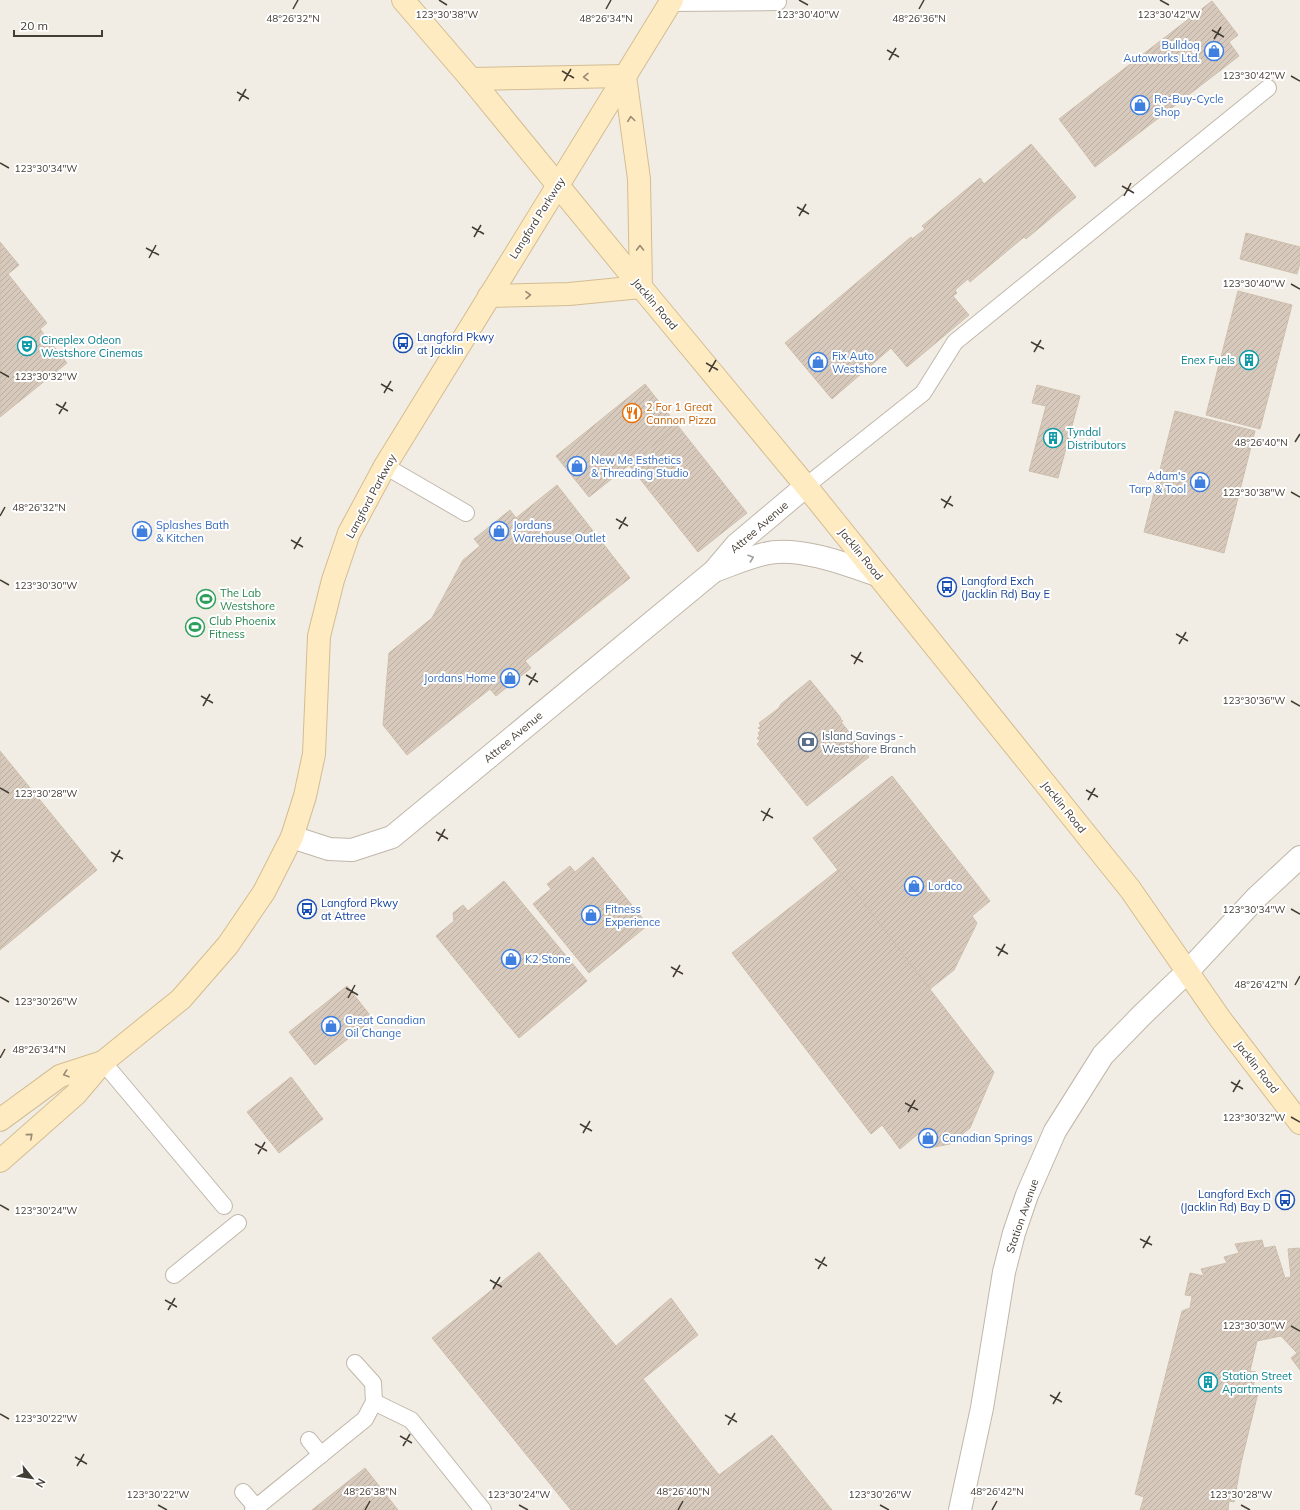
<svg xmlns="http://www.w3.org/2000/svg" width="1300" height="1510" viewBox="0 0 1300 1510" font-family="Mulish,sans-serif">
	<defs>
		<pattern id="building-hatch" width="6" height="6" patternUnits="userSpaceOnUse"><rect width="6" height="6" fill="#d7cabc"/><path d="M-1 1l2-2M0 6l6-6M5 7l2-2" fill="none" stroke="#baaea2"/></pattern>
	</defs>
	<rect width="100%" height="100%" fill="#f2ede4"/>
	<g fill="url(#building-hatch)" stroke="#cebfad">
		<path d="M 1212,1 L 1238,35 L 1229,42 L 1239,56 L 1095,167 L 1059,119 Z"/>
		<path d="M 1031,144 L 1076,197 L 1026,239 L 1024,237 L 970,282 L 968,279 L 955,290 L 957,293 L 953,296 L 969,315 L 907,367 L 891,348 L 832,399 L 785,343 L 911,237 L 912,239 L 925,229 L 922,226 L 980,178 L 984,184 Z"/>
		<path d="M 1246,233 L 1300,247 L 1300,263 L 1297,274 L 1240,259 Z"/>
		<path d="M 0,242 L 19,265 L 8,274 L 47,323 L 40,329 L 67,363 L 0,417 Z"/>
		<path d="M 1238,291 L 1292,305 L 1260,429 L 1206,415 Z"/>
		<path d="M 645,384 L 678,426 L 589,497 L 556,456 Z"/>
		<path d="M 1037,385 L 1080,396 L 1058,478 L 1029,471 L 1046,406 L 1032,403 Z"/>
		<path d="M 1175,411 L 1255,431 L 1224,553 L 1144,532 Z"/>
		<path d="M 678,426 L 747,513 L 698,552 L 629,465 Z"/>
		<path d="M 557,485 L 630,578 L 525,661 L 531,668 L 496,696 L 490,689 L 407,755 L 383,725 L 389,653 L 432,618 L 463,560 L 480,546 L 474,539 L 510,510 L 516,518 Z"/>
		<path d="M 810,680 L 841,718 L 840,719 L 843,721 L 841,722 L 869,757 L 807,806 L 757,744 L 760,741 L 757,738 L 760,736 L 758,733 L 761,730 L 758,728 L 761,726 L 759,723 L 779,708 L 781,704 Z"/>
		<path d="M 0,751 L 97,870 L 0,950 Z"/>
		<path d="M 892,776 L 990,901 L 972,916 L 977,923 L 954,970 L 930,989 L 813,838 Z"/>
		<path d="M 593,857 L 648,925 L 589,973 L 533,904 L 551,889 L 547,884 L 570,866 L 575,872 Z"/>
		<path d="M 838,870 L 994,1072 L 970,1128 L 950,1144 L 929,1148 L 918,1134 L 900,1149 L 882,1125 L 871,1134 L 732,953 Z"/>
		<path d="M 504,881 L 587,981 L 519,1038 L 436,936 L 454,921 L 453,913 L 463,905 L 468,911 Z"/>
		<path d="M 347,986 L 373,1019 L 315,1065 L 289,1032 Z"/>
		<path d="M 291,1077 L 323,1119 L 279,1153 L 247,1112 Z"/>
		<path d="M 1262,1240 L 1264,1248 L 1275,1246 L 1285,1278 L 1291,1277 L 1288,1249 L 1299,1248 L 1300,1249 L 1300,1370 L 1291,1358 L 1297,1353 L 1281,1336 L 1257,1341 L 1250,1371 L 1256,1372 L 1252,1392 L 1258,1393 L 1241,1463 L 1234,1502 L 1229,1501 L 1228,1510 L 1140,1510 L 1144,1497 L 1135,1494 L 1182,1311 L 1190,1308 L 1192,1296 L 1185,1295 L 1190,1273 L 1204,1276 L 1201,1269 L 1227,1263 L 1224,1257 L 1239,1253 L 1235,1244 Z"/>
		<path d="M 539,1252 L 616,1346 L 671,1298 L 698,1335 L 643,1379 L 719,1475 L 772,1435 L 832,1510 L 571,1510 L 432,1338 Z"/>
		<path d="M 365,1468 L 398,1510 L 312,1510 Z"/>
	</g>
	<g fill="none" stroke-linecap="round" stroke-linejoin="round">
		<g stroke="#c0b7aa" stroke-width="18">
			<g id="service">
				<path d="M 671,3 L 778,2"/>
				<path d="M 385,466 L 466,513"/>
				<path d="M 806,486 L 923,393 L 955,342 L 1268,88"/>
				<path d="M 103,1062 L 224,1206"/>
				<path d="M 174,1275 L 238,1223"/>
				<path d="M 374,1402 L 411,1420 L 483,1510"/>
				<path d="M 309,1440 L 321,1455"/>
				<path d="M 243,1492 L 256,1507"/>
				<path d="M 253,1510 L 365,1419 L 374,1402 L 373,1383 L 355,1363"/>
			</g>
		</g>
		<g stroke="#c0b7aa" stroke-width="24">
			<g id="minor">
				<path d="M 714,571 C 731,565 747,558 764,554 C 796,545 846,564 877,575"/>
				<path d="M 292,837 L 329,849 L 352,850 L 392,837 L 714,571 L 736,545 L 806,486"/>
			</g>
		</g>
		<g stroke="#c0b7aa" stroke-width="24">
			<path id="tertiary" d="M 960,1510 L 982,1408 L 1004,1272 L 1014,1233 L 1027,1195 L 1055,1131 L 1103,1055 L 1142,1015 L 1188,971 L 1257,897 L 1300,857"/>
		</g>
		<g stroke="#d3bd93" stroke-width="24">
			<g id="secondary">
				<path d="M 403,0 L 471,79 L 641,287 L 806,486 L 1130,889 L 1221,1020 L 1300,1123"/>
				<path d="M 625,76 L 639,179 L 641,287"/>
				<path d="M 471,79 L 625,76"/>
				<path d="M 489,296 L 569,294 L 641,287"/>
				<path d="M 0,1120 L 60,1076 L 103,1062"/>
				<path d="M 0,1161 L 76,1094 L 103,1062 L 181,999 L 228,945 L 264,892 L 292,837 L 305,796 L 314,754 L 319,636 L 333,580 L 349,533 L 385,466 L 672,0"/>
			</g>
		</g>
		<use href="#service" stroke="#fff" stroke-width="16"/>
		<use href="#minor" stroke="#fff" stroke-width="22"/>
		<use href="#tertiary" stroke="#fff" stroke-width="22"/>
		<use href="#secondary" stroke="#ffebc1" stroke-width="22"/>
	</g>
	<defs><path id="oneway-chevron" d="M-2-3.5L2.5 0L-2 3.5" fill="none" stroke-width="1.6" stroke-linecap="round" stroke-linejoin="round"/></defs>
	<g stroke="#988b73">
		<use href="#oneway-chevron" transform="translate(586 77) rotate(179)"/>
		<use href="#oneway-chevron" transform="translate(631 119) rotate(-98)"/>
		<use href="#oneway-chevron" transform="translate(640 248) rotate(-91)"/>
		<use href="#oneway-chevron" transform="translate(528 295) rotate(-2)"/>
		<use href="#oneway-chevron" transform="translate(66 1074) rotate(161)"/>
		<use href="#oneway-chevron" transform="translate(30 1136) rotate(-41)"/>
	</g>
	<use stroke="#a29e9a" href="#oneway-chevron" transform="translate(751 558) rotate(-19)"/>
	<path fill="none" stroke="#443d34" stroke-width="1.5" d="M 439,0 L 447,5M 799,0 L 808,5M 1160,0 L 1169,5M 293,9 L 298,0M 606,9 L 611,0M 919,9 L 924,0M 1212,30 L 1224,37M 1214,39 L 1221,27M 887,50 L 899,57M 889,60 L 896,48M 562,71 L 574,78M 1291,76 L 1300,81M 564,81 L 571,69M 237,92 L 249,99M 239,101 L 246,89M 0,163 L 9,168M 1122,186 L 1134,193M 1124,196 L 1131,183M 797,207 L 809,214M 799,216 L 806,204M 472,227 L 484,234M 474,237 L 481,225M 146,248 L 159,255M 149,258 L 156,245M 1291,284 L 1300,289M 1031,342 L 1044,349M 1034,352 L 1041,340M 706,363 L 718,370M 0,372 L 9,377M 709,372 L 716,360M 381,384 L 393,391M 384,393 L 391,381M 56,404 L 68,411M 59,414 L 66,402M 1295,442 L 1300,434M 1291,492 L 1300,497M 941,499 L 953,506M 944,508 L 951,496M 0,516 L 5,507M 616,519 L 628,526M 619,529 L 626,517M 291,540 L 303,547M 294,549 L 301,537M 0,580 L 9,585M 1176,634 L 1188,641M 1179,644 L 1186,632M 851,655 L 863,662M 854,664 L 861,652M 526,675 L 538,682M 529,685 L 536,673M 201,696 L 213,703M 1291,701 L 1300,706M 203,706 L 210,694M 0,788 L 9,793M 1086,790 L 1098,797M 1088,800 L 1095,788M 761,811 L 773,818M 763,821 L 770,808M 436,832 L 448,839M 438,841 L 445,829M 111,852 L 123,859M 113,862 L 120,850M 1291,909 L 1300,914M 996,947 L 1008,954M 998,956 L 1005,944M 671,967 L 683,974M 673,977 L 680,965M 1295,985 L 1300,976M 346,988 L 358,995M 0,997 L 9,1002M 348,998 L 355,985M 0,1058 L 5,1049M 1231,1082 L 1243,1089M 1233,1092 L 1240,1080M 905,1103 L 918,1110M 908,1112 L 915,1100M 1291,1117 L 1300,1122M 580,1124 L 592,1131M 583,1133 L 590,1121M 255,1144 L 267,1151M 258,1154 L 265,1142M 0,1205 L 9,1210M 1140,1239 L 1152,1245M 1143,1248 L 1150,1236M 815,1259 L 827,1266M 818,1269 L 825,1257M 490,1280 L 502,1287M 493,1289 L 500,1277M 165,1300 L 177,1307M 168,1310 L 175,1298M 1291,1326 L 1300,1331M 1050,1395 L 1062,1402M 1053,1404 L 1060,1392M 0,1414 L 9,1419M 725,1415 L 737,1422M 728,1425 L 735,1413M 400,1436 L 412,1443M 403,1446 L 410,1434M 75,1457 L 87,1464M 77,1466 L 84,1454M 158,1505 L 167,1510M 519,1505 L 528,1510M 880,1505 L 889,1510M 1241,1505 L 1250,1510M 365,1510 L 370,1501M 678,1510 L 683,1501M 992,1510 L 997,1501"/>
	<defs>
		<g id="shop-ring" transform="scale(1)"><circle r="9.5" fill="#fff" stroke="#3f7fe0" stroke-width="1.5"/><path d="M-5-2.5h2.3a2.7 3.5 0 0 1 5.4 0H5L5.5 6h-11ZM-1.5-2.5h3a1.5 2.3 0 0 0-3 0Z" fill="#3f7fe0"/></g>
		<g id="bus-ring" transform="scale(1)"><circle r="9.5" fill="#fff" stroke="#1a4fb4" stroke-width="1.5"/><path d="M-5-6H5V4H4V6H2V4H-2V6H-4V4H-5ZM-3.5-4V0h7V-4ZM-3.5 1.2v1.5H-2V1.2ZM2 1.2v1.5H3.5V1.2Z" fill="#1a4fb4"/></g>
		<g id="theatre-ring" transform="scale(1)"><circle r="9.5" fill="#fff" stroke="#0f9aa8" stroke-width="1.5"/><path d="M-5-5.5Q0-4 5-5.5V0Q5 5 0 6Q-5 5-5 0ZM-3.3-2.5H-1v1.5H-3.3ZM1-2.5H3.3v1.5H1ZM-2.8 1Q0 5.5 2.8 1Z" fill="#0f9aa8"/></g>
		<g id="building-ring" transform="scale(1)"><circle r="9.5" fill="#fff" stroke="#0f9aa8" stroke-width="1.5"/><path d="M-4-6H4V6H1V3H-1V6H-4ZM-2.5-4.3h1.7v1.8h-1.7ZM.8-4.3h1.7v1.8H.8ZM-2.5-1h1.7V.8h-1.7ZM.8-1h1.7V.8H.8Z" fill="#0f9aa8"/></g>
		<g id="restaurant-ring" transform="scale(1)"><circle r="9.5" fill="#fff" stroke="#e8710a" stroke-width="1.5"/><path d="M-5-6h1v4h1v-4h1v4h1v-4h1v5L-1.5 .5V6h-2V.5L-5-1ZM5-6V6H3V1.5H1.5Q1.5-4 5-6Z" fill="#e8710a"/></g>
		<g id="stadium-ring" transform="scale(1)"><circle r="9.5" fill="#fff" stroke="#2e9e5b" stroke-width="1.5"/><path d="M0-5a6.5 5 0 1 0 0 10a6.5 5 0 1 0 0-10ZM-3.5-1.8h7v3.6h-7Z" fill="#2e9e5b"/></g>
		<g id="bank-ring" transform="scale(1)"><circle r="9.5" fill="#fff" stroke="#5c6f8a" stroke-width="1.5"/><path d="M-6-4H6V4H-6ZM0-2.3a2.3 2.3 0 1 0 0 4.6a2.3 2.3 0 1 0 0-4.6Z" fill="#5c6f8a"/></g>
	</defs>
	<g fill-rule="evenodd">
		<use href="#shop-ring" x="1214" y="51"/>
		<use href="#shop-ring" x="1140" y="105"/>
		<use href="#bus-ring" x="403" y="343"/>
		<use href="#theatre-ring" x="27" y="346"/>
		<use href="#building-ring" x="1249" y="360"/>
		<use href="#shop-ring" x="818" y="362"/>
		<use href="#restaurant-ring" x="632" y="413"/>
		<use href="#building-ring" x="1053" y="438"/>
		<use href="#shop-ring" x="577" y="466"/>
		<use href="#shop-ring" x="1200" y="482"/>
		<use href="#shop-ring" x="142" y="531"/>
		<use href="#shop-ring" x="499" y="531"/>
		<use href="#bus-ring" x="947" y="587"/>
		<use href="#stadium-ring" x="206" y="599"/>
		<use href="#stadium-ring" x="195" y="627"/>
		<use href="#shop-ring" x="510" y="678"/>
		<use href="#bank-ring" x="808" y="742"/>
		<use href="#shop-ring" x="914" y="886"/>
		<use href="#bus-ring" x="307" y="909"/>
		<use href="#shop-ring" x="591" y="915"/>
		<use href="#shop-ring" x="511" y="959"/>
		<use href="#shop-ring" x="331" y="1026"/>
		<use href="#shop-ring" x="928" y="1138"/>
		<use href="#bus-ring" x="1285" y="1200"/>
		<use href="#building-ring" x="1208" y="1382"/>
	</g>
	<g text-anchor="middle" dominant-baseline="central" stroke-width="4" stroke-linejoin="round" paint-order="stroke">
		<g font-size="11" fill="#366cbe" stroke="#fff" text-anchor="start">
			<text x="1200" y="45" text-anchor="end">Bulldog<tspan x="1200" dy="13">Autoworks Ltd.</tspan></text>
			<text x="1154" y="99">Re-Buy-Cycle<tspan x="1154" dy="13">Shop</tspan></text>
			<text x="832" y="356">Fix Auto<tspan x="832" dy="13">Westshore</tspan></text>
			<text x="591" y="460">New Me Esthetics<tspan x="591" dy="13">&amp; Threading Studio</tspan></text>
			<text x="1186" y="476" text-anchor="end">Adam's<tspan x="1186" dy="13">Tarp &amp; Tool</tspan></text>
			<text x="156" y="525">Splashes Bath<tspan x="156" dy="13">&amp; Kitchen</tspan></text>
			<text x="513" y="525">Jordans<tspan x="513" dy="13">Warehouse Outlet</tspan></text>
			<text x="496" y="678" text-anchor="end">Jordans Home</text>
			<text x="928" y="886">Lordco</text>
			<text x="605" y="909">Fitness<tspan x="605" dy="13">Experience</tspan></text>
			<text x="525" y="959">K2 Stone</text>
			<text x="345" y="1020">Great Canadian<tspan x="345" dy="13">Oil Change</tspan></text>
			<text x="942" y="1138">Canadian Springs</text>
		</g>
		<g font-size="11" fill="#443d34" stroke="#fff">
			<text transform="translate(537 218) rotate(-58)">Langford Parkway</text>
			<text transform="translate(655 304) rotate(50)">Jacklin Road</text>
			<text transform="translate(371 496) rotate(-62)">Langford Parkway</text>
			<text transform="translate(759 527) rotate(-41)">Attree Avenue</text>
			<text transform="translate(861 554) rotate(51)">Jacklin Road</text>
			<text transform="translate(513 737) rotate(-40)">Attree Avenue</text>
			<text transform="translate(1064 807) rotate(51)">Jacklin Road</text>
			<text transform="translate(1257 1067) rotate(52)">Jacklin Road</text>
			<text transform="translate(1022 1216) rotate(-71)">Station Avenue</text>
		</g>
		<g font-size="11" fill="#164399" stroke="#fff" text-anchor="start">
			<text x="417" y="337">Langford Pkwy<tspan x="417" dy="13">at Jacklin</tspan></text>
			<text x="961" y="581">Langford Exch<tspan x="961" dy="13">(Jacklin Rd) Bay E</tspan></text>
			<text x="321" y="903">Langford Pkwy<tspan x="321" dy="13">at Attree</tspan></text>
			<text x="1271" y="1194" text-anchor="end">Langford Exch<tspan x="1271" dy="13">(Jacklin Rd) Bay D</tspan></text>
		</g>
		<g font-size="11" fill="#0d838f" stroke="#fff" text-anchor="start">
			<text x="41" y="340">Cineplex Odeon<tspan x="41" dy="13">Westshore Cinemas</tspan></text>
			<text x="1235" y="360" text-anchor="end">Enex Fuels</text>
			<text x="1067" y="432">Tyndal<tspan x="1067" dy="13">Distributors</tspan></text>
			<text x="1222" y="1376">Station Street<tspan x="1222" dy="13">Apartments</tspan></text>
		</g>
		<g font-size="11" fill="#c56008" stroke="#fff" text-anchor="start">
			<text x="646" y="407">2 For 1 Great<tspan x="646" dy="13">Cannon Pizza</tspan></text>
		</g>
		<g font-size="11" fill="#27864d" stroke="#fff" text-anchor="start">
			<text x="220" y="593">The Lab<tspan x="220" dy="13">Westshore</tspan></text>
			<text x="209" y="621">Club Phoenix<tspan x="209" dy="13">Fitness</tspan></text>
		</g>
		<g font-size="11" fill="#4e5e75" stroke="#fff" text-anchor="start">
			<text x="822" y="736">Island Savings -<tspan x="822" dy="13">Westshore Branch</tspan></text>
		</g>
	</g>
	<g font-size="10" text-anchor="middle" fill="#443d34" stroke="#fff" stroke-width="4" stroke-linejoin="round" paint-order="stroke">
		<text x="447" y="18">123°30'38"W</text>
		<text x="808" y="18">123°30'40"W</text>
		<text x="1169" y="18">123°30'42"W</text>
		<text x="293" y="22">48°26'32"N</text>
		<text x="606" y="22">48°26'34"N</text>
		<text x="919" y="22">48°26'36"N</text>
		<text x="1254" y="79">123°30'42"W</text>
		<text x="46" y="172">123°30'34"W</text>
		<text x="1254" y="287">123°30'40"W</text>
		<text x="46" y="380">123°30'32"W</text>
		<text x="1261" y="446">48°26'40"N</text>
		<text x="1254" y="496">123°30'38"W</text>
		<text x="39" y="511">48°26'32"N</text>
		<text x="46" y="589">123°30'30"W</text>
		<text x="1254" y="704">123°30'36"W</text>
		<text x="46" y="797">123°30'28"W</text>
		<text x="1254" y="913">123°30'34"W</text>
		<text x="1261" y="988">48°26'42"N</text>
		<text x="46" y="1005">123°30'26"W</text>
		<text x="39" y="1053">48°26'34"N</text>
		<text x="1254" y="1121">123°30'32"W</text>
		<text x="46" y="1214">123°30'24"W</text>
		<text x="1254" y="1329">123°30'30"W</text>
		<text x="46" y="1422">123°30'22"W</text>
		<text x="370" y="1495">48°26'38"N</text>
		<text x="683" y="1495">48°26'40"N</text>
		<text x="997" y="1495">48°26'42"N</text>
		<text x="158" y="1498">123°30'22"W</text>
		<text x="519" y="1498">123°30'24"W</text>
		<text x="880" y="1498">123°30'26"W</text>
		<text x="1241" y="1498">123°30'28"W</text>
	</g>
	<g transform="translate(32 1478) rotate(120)" stroke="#ffffff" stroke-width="3" paint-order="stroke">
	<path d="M0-3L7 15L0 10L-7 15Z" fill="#443d34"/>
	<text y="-6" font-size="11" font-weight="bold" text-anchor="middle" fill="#443d34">N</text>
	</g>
	<path d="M14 30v6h88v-6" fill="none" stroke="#443d34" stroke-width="2"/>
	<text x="20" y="30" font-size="12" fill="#443d34" stroke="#ffffff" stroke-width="3" paint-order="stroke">20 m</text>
</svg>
